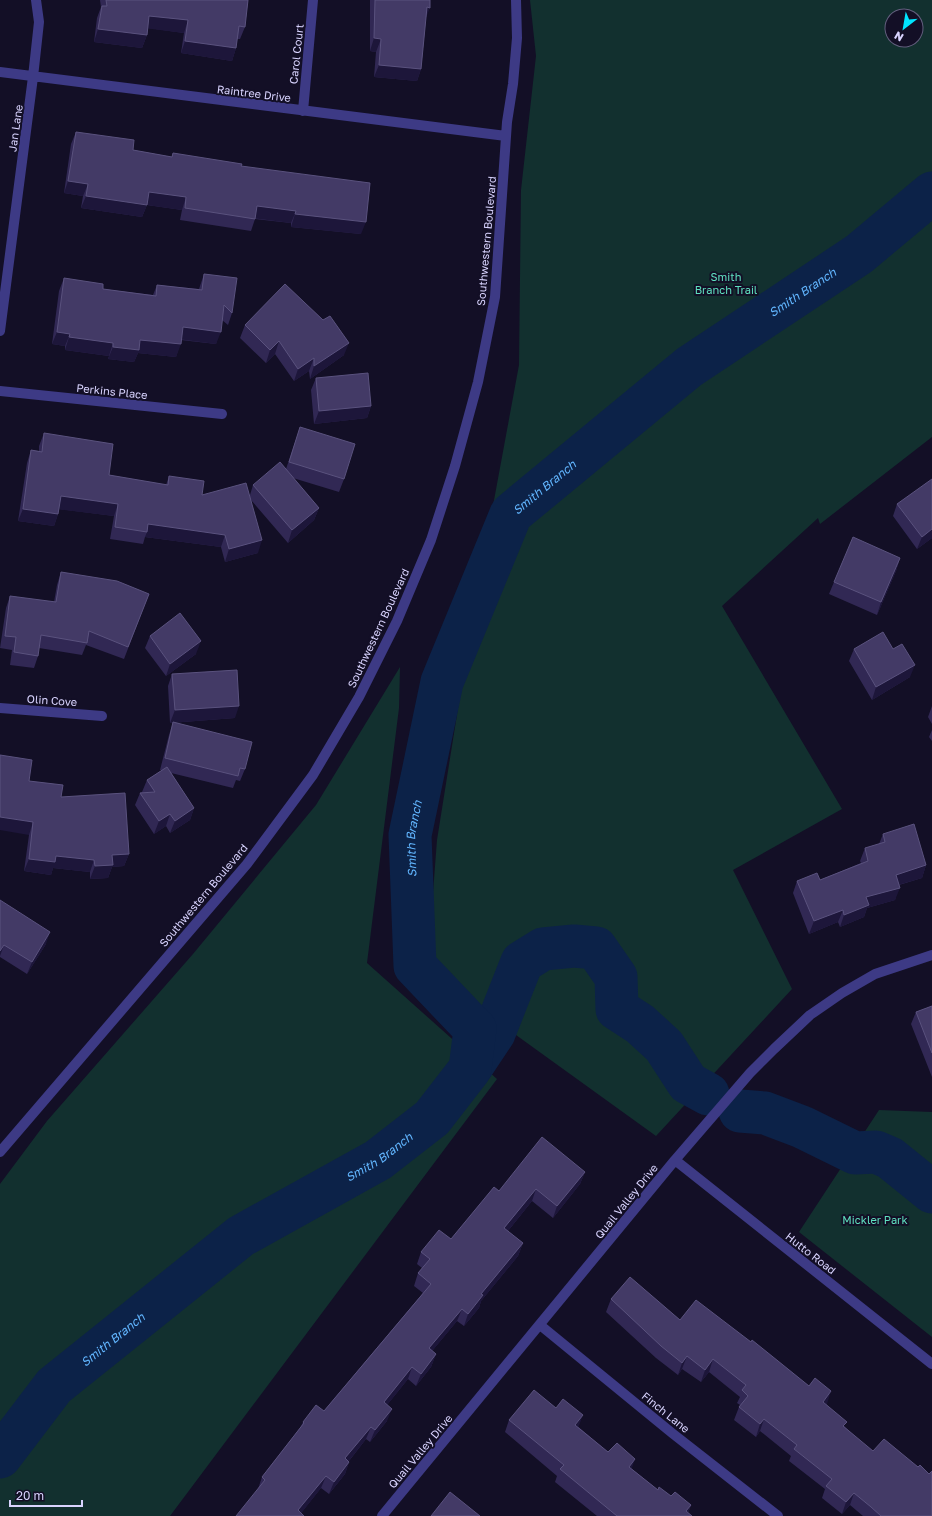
<svg xmlns="http://www.w3.org/2000/svg" width="932" height="1516" viewBox="0 0 932 1516" font-family="'Golos Text',sans-serif">
	<style>
		.green { fill: #12302f; fill-rule: evenodd }
		.lines { fill: none; stroke-linecap: round; stroke-linejoin: round }
		.river { stroke: #0c2248; stroke-width: 43 }
		.minor { stroke: #3d3a85; stroke-width: 10 }
		.wall { fill: #312854 }
		.shaded-wall { fill: #1d163a }
		.building { fill: #433a66; stroke: #5a527e }
		.labels { text-anchor: middle; dominant-baseline: central; stroke-width: 4; stroke-linejoin: round; paint-order: stroke }
		.street-label { font-size: 11px; fill: #d9d4ff; stroke: #130f26 }
		.park-label { font-size: 11px; fill: #5fe0c0; stroke: #130f26 }
		.water-label { font-size: 12px; font-style: italic; fill: #62b6ff; stroke: #130f26 }
	</style>
	<rect width="100%" height="100%" fill="#130f26"/>
	<path class="green" d="M530,0H932V437L820,524L818,518L722,606L842,809L733,870L792,989L656,1136L434,976L430,932L437,840L473,614L519,365L521,190L536,56ZM892,16H916V40H892Z
		M400,667L399,708L367,963L497,1079L170,1516H0V1184L47,1121L193,954L316,805Z
		M879,1110L932,1112V1337L799,1232Z"/>
	<g class="lines">
		<g class="river">
			<path d="M472,1066L494,1033L522,962L543,949L574,946L596,948L616,977L617,1009L640,1024L664,1046L688,1083L708,1094"/>
			<path d="M740,1111L765,1113L802,1127L855,1153L876,1152L890,1158L932,1192"/>
			<path id="s1" d="M0,1457L54,1386L241,1236L378,1160L432,1118L470,1069L475,1029L415,966L410,835L442,682L511,514L689,367L859,254L932,193"/>
		</g>
		<path class="minor" d="M0,72L506,136
			M303,111L313,0
			M0,331L33,77L39,22L36,0
			M0,391L222,414
			M0,708L102,716
			M0,1152L247,864L313,775L359,697L397,621L431,540L455,466L478,382L495,297L507,122L513,84L517,38L516,0
			M675,1160L932,1364
			M540,1325L672,1433L778,1516
			M382,1516L675,1160L750,1073L774,1049L810,1015L842,993L875,974L932,955"/>
	</g>
	<path class="wall" d="M100,0H248L245,27L240,39H237L236,48L232,61L181,53L184,33L148,28L147,35L142,48L94,42L97,18L101,7Z
		M370,0H430L426,18L421,69L417,81L374,77L376,52L370,51Z
		M76,132L133,150L172,157L173,153L241,166L361,234L291,227V223L255,219L251,231L180,220L182,210L147,205L142,217L81,208L83,196L64,193L71,144Z
		M204,274L232,313L228,325L222,320L216,344L181,340L176,357L138,353L134,362L108,359L109,356L65,350V346L52,344L59,291L64,278L103,289L153,295L157,285L199,289Z
		M245,325L344,355L310,379L309,371L294,381L275,354L266,363L240,338Z
		M316,378L371,406L367,418L314,424L311,390Z
		M300,427L344,479L339,492L293,478L319,508L314,520L288,543L251,500L258,553L225,562L221,547L145,537L143,544L110,539L114,516L59,509L58,514L54,526L18,521L27,463L31,450L39,451V446L44,433L109,475L166,485L169,476L202,495H250L253,485L286,469Z
		M897,504L932,538L917,549L893,516Z
		M900,558L896,571L877,615L829,594L834,582Z
		M61,572L149,594L124,659L86,645L82,655L39,648L38,656L34,668L10,665L12,650L0,648L6,608L10,596L54,602L57,585Z
		M150,636L196,654L166,676L145,648Z
		M854,649L910,677L872,700L849,661Z
		M172,674L235,718L170,723L168,686Z
		M932,706V724L928,717Z
		M173,722L245,769L240,781L236,780L233,788L171,773L194,808L190,820L170,833L166,826L154,834L135,805L140,793L142,792L147,780L162,770H160L169,735Z
		M932,730V741L929,737Z
		M29,781L61,797L129,854L124,866L112,867L108,878L90,879V872L53,868L51,875L24,871L29,835Z
		M883,834L926,865L922,878L899,885L895,900L867,908L864,917L840,927L838,922L809,934L793,893L797,881L820,880L861,863L860,861L865,848L879,844Z
		M0,900L46,944L27,974L0,957Z
		M932,1006V1077L911,1024L916,1012Z
		M585,1172L580,1184L553,1218L532,1201L508,1231L523,1243L518,1256L481,1301L479,1308L464,1326L457,1321L432,1351L436,1354L431,1367L416,1386L408,1379L387,1405V1421L370,1442L366,1439L349,1461V1462L345,1474L329,1494L321,1488L301,1513L258,1489L262,1477L300,1428L303,1422L324,1411L423,1293L414,1286L418,1273L422,1268L417,1264L421,1252L451,1239L499,1191Z
		M611,1299L680,1320L827,1404L826,1405L845,1427L932,1516H863L850,1505L842,1514L822,1498L825,1489L789,1461L791,1456L760,1431L756,1437L734,1420L739,1407L740,1405L737,1403L740,1397L709,1372L701,1382L682,1369L678,1375L656,1358L606,1312Z
		M556,1408L608,1452L632,1469L658,1490L691,1505L688,1513L692,1516H597L555,1482L557,1476L505,1432L509,1420Z"/>
	<path class="shaded-wall" d="M427,7L430,8L425,20Z
		M149,16L188,20L184,33L144,28Z
		M98,29L147,35L142,48L94,42Z
		M374,38L381,39L376,52L370,51Z
		M185,41L236,48L232,61L181,53Z
		M379,65L421,69L417,81L374,77Z
		M68,181L88,184L83,196L64,193Z
		M149,192L186,197L182,210L147,205L142,217L81,208L86,196Z
		M257,206L296,211L291,223L253,218Z
		M295,214L366,222L361,234L291,227Z
		M183,327L221,332L216,344L178,339Z
		M57,332L70,334L65,346L52,344Z
		M69,337L113,343L109,356L65,350Z
		M140,340L181,344L176,357L138,353L134,362L108,359L113,347Z
		M279,341L275,354L266,363L270,350Z
		M349,343L344,355L310,379L314,366Z
		M314,358L309,371L294,381L298,369Z
		M371,406L367,418L314,424L319,411Z
		M61,496L118,504L114,516L56,509Z
		M319,508L314,520L288,543L292,530Z
		M23,509L58,514L54,526L18,521Z
		M148,524L225,535L221,547L145,537L147,532Z
		M932,529V538L917,549L922,537Z
		M262,540L258,553L225,562L229,549Z
		M900,558L896,571L877,615L881,602Z
		M201,641L196,654L166,676L170,664Z
		M915,665L910,677L872,700L876,687Z
		M239,706L235,718L170,723L175,710Z
		M194,808L190,820L170,833L175,821Z
		M170,814L166,826L154,834L159,821Z
		M0,817L33,822L29,835L0,830Z
		M129,854L124,866L112,867L108,878L90,879L95,866L112,855Z
		M56,856L94,860L90,872L53,868L51,875L24,871L29,859Z
		M926,865L922,878L891,887L896,875Z
		M900,888L895,900L867,908L864,917L840,927L844,915L866,897Z
		M843,910L838,922L809,934L814,921Z
		M50,932L46,944L27,974L32,962Z
		M4,945L0,956V951Z
		M585,1172L580,1184L553,1218L557,1206Z
		M536,1189L532,1201L500,1241L504,1228Z
		M523,1243L518,1256L481,1301L479,1308L464,1326L468,1314L481,1294Z
		M462,1309L457,1321L424,1361L429,1348Z
		M436,1354L431,1367L416,1386L421,1374Z
		M687,1356L682,1369L678,1375L682,1363Z
		M713,1359L709,1372L701,1382L705,1370Z
		M412,1367L408,1379L379,1415L384,1402Z
		M831,1391L827,1404L818,1415L823,1402Z
		M392,1409L387,1421L370,1442L375,1430Z
		M583,1415L578,1428L575,1425Z
		M764,1419L760,1431L756,1437L760,1424Z
		M371,1427L366,1439L341,1471L345,1458Z
		M635,1459L631,1471L629,1467Z
		M349,1462L345,1474L329,1494L334,1482Z
		M326,1476L321,1488L299,1516L298,1510Z
		M854,1493L850,1505L842,1514L846,1502Z
		M691,1505L687,1516L686,1511Z"/>
	<path class="building" d="M106,0H248L245,27L239,26L236,48L185,41L188,20L149,16L147,35L98,29L102,6H107Z
		M375,0H430V8L427,7L421,69L379,65L381,39L374,38Z
		M76,132L134,140L133,150L172,157L173,153L242,164L241,166L370,183L366,222L295,214L296,211L257,206L255,219L185,208L186,197L149,192L147,205L86,196L88,184L68,181Z
		M204,274L237,278L232,313L224,305L221,332L183,327L181,344L140,340L139,350L113,347V343L69,337L70,334L57,332L64,278L103,284V289L156,296L157,285L202,290Z
		M285,284L323,320L330,316L349,343L314,366V358L298,369L279,341L270,350L245,325Z
		M368,373L371,406L319,411L316,378Z
		M300,427L355,444L344,479L289,462Z
		M44,433L113,444L109,475L168,485L169,476L204,481L202,495L246,483L262,540L229,549L225,535L148,524L147,532L115,527L118,504L61,496L58,514L23,509L31,450L42,452Z
		M280,462L319,508L292,530L253,485Z
		M932,479V529L922,537L897,504Z
		M853,537L900,558L881,602L834,582Z
		M61,572L117,581L149,594L128,647L89,631L87,643L41,635L38,656L14,652L16,637L5,636L10,596L56,602Z
		M180,613L201,641L170,664L150,636Z
		M883,632L893,649L902,644L915,665L876,687L854,649Z
		M237,670L239,706L175,710L172,674Z
		M173,722L252,742L245,769L240,768L238,776L165,758Z
		M0,755L32,760L29,781L63,785L61,797L125,793L129,854L112,855L113,865L95,866L94,860L56,856L55,862L29,859L33,822L0,817Z
		M167,767L194,808L175,821L170,814L159,821L140,793L155,792L147,780Z
		M914,824L926,865L896,875L900,888L866,897L869,905L844,915L843,910L814,921L797,881L817,873L820,880L868,861L865,848L885,842L883,834Z
		M0,900L50,932L32,962L4,945L0,951Z
		M932,1006V1053L916,1012Z
		M542,1137L585,1172L557,1206L536,1189L504,1228L523,1243L481,1294L483,1295L468,1314L462,1309L429,1348L436,1354L421,1374L412,1367L384,1402L392,1409L375,1430L371,1427L345,1458L349,1462L334,1482L326,1476L298,1510L304,1516H236L265,1480L262,1477L304,1423L303,1422L316,1405L324,1411L431,1284L418,1273L430,1259L421,1252L439,1230L451,1239L494,1187L499,1191Z
		M630,1277L680,1320L696,1300L751,1342L752,1340L809,1386L815,1378L831,1391L823,1402L847,1422L843,1426L873,1451L884,1439L918,1467L920,1465L929,1474L932,1471V1516H881L871,1507L854,1493L846,1502L826,1486L832,1479L794,1449L797,1445L764,1419L760,1424L739,1407L748,1396L742,1390L746,1385L713,1359L705,1370L687,1356L682,1363L661,1346L611,1299Z
		M534,1390L556,1408L563,1399L583,1415L575,1425L608,1452L617,1443L635,1459L629,1467L658,1490L659,1487L671,1496L675,1492L691,1505L686,1511L692,1516H617L560,1469L564,1465L509,1420Z
		M450,1492L480,1516H431Z"/>
	<g class="labels">
		<g class="street-label">
			<text transform="translate(296 54) rotate(-84)">Carol Court</text>
			<text transform="translate(254 93) rotate(7)">Raintree Drive</text>
			<text transform="translate(15 128) rotate(-82)">Jan Lane</text>
			<text transform="translate(486 241) rotate(-85)">Southwestern Boulevard</text>
			<text transform="translate(112 391) rotate(6)">Perkins Place</text>
			<text transform="translate(378 628) rotate(-65)">Southwestern Boulevard</text>
			<text transform="translate(52 700) rotate(4)">Olin Cove</text>
			<text transform="translate(203 895) rotate(-50)">Southwestern Boulevard</text>
			<text transform="translate(626 1201) rotate(-51)">Quail Valley Drive</text>
			<text transform="translate(811 1253) rotate(38)">Hutto Road</text>
			<text transform="translate(666 1412) rotate(39)">Finch Lane</text>
			<text transform="translate(420 1451) rotate(-50)">Quail Valley Drive</text>
		</g>
		<g class="park-label">
			<text x="726" y="276">Smith<tspan x="726" dy="13">Branch Trail</tspan></text>
			<text x="875" y="1219">Mickler Park</text>
		</g>
		<g class="water-label">
			<text stroke="none"><textPath href="#s1" startOffset="1579">Smith Branch</textPath></text>
			<text stroke="none"><textPath href="#s1" startOffset="1255">Smith Branch</textPath></text>
			<text stroke="none"><textPath href="#s1" startOffset="871">Smith Branch</textPath></text>
			<text stroke="none"><textPath href="#s1" startOffset="488">Smith Branch</textPath></text>
			<text stroke="none"><textPath href="#s1" startOffset="164">Smith Branch</textPath></text>
		</g>
	</g>
	<g transform="translate(904 28) rotate(211)"><circle r="19" fill="#130f26" stroke="#625e7d"/>
	<path d="M0-3L7 15L0 10L-7 15Z" fill="#00e5ff"/>
	<text y="-6" font-size="11" font-weight="bold" text-anchor="middle" fill="#d9d4ff">N</text>
	</g>
	<path d="M10 1500v6h72v-6" fill="none" stroke="#d9d4ff" stroke-width="2"/>
	<text x="16" y="1500" font-size="12" fill="#d9d4ff" stroke="#130f26" stroke-width="3" paint-order="stroke">20 m</text>
</svg>
